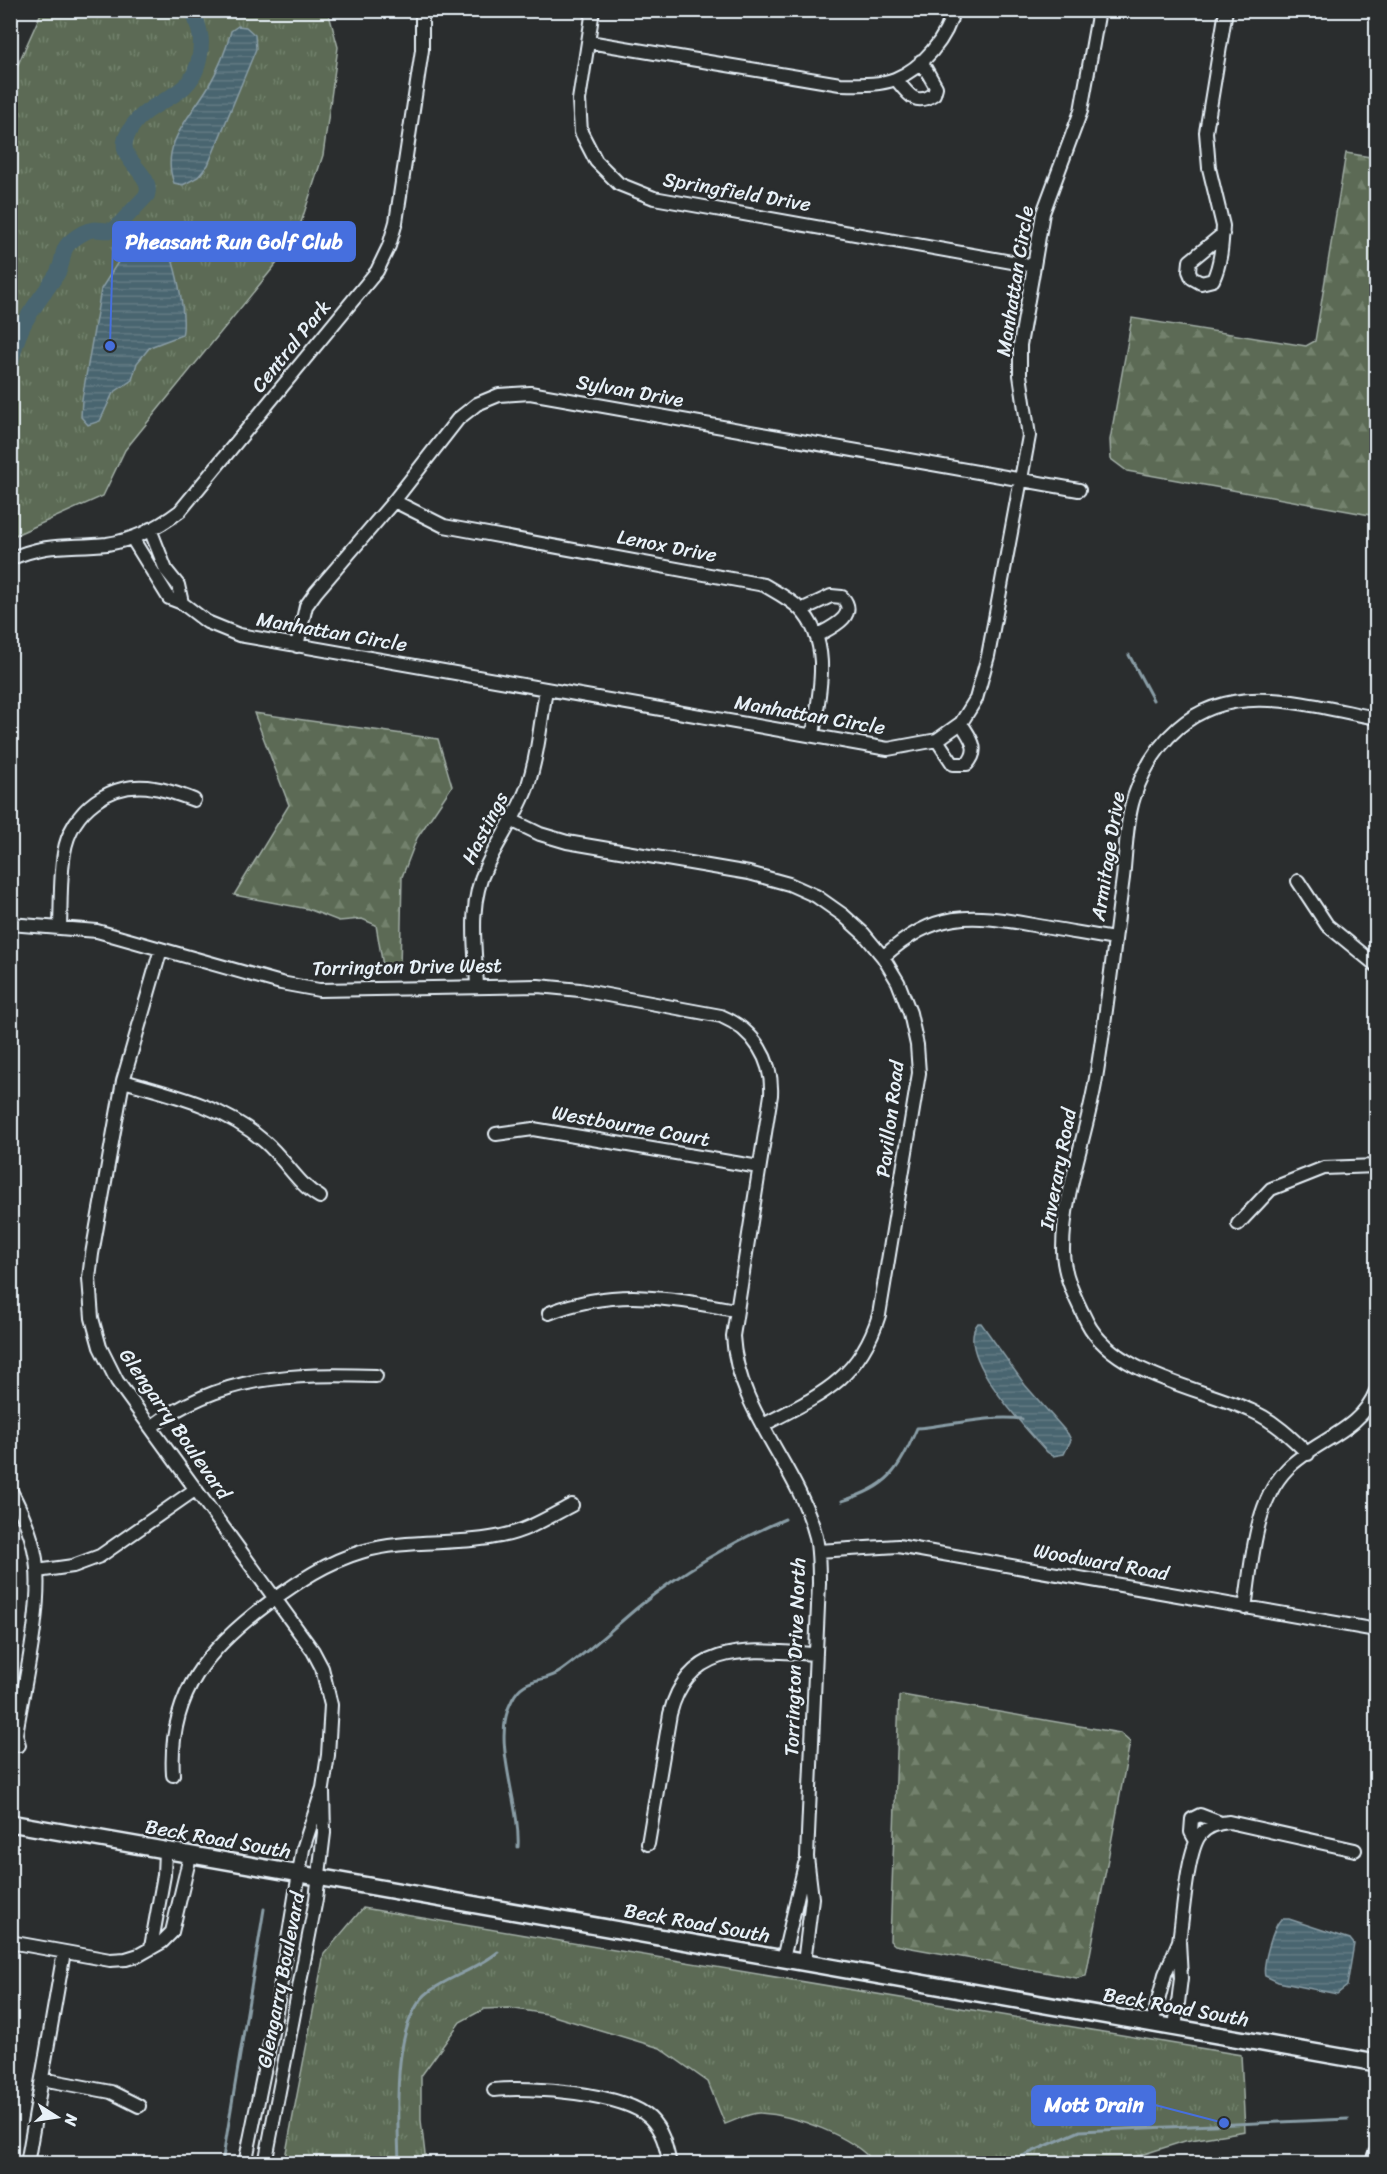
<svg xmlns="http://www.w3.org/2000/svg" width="1387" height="2174" viewBox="0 0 1387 2174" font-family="Sriracha,sans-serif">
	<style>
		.grass { fill: url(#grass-tufts); stroke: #a2aea6; stroke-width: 1.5 }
		.forest { fill: url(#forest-firs); stroke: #a2aea6; stroke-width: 1.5 }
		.water { fill: url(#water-rules); stroke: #899da6; stroke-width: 1.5 }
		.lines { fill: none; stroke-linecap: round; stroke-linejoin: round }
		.stream { stroke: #899da6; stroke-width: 3 }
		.river { stroke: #4a656f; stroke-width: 16 }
		.minor-casing { stroke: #e8f1f8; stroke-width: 16 }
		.major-casing { stroke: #e8f1f8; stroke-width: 20 }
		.minor { stroke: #2a2d2e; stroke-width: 12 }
		.major { stroke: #2a2d2e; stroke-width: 15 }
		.labels { text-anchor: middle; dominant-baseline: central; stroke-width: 5; stroke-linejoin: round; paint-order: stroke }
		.street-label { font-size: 20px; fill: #e8f1f8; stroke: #2a2d2e }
		.leader { fill: none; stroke: #466fde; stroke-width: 2 }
		.callout-dot { fill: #466fde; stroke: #2a2d2e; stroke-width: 2 }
		.callout { fill: #466fde; stroke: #466fde; stroke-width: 2 }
		.callout-label { font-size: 21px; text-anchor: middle; font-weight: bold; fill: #fff }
	</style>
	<defs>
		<pattern id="grass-tufts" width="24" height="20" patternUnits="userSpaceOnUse" patternTransform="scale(1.5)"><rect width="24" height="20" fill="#5b6b54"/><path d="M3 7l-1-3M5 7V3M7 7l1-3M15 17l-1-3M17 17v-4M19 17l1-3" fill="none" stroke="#73816d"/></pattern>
		<pattern id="forest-firs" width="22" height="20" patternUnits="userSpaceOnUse" patternTransform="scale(1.5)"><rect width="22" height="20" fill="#5b6b54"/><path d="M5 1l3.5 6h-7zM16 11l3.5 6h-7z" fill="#73816d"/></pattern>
		<pattern id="water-rules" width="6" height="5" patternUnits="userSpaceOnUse" patternTransform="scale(1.5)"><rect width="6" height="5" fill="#4a656f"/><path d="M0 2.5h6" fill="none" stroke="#647c84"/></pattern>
	</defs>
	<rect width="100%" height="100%" fill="#2a2d2e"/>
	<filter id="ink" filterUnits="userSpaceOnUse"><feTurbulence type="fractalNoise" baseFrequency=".0167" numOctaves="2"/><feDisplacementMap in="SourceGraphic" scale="12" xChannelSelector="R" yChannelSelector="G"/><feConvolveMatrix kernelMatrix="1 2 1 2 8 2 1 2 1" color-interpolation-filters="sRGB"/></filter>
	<g filter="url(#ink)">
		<path class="grass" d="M42,11H328L338,47L323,155L295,241L125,450L103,496L11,537V80Z
			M363,1908L1241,2055L1245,2131L1185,2141L1116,2163H874C853,2136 795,2115 760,2113C750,2112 735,2121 725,2124L708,2082L660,2048L547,2014L509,2008L484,2009L460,2022L421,2076V2120L426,2163H284L324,1954Z"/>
		<path class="forest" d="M1346,153L1376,158V516L1127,471L1111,459L1110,440L1132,318L1306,346L1315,341Z
			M254,713L438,739L452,786L417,838L402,877L400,969L384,972L376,925L362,919L339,921L308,909L234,895L289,805Z
			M902,1695L1120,1733L1130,1742L1086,1976L1077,1978L895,1945L890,1941L899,1697Z"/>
		<path class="water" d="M238,26L246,27L255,35L256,49L208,165L198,177L183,185L174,183C159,145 191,116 208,87C219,68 226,51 231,31Z
			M156,228C172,239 188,316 182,335L150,347L137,363L132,380L113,393L100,421L88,425L81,417L82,399L101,289L118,262Z
			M978,1323H981L1025,1385L1068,1434L1071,1440L1064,1454L1053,1456L1047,1452C1027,1430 953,1353 978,1323Z
			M1281,1919H1289L1350,1939L1354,1944L1347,1986L1337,1994L1278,1982L1265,1976C1262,1965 1273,1927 1281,1919Z"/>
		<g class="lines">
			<path class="stream" d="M1129,655L1153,700
				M842,1501C889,1487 898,1471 917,1428C952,1425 987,1415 1022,1419
				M518,1847C521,1804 490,1740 512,1700C524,1675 543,1684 561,1671C588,1652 612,1629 637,1608C679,1573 735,1540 785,1519
				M222,2164L264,1909
				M399,2164C398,2118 390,2020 430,1991C451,1976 477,1969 498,1952
				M1004,2164L1080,2131L1348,2119"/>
			<path class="river" d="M10,368C18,321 33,311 57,274C68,255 55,249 83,233C95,226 102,232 114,230L147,195C154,173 117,161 126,138C145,91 200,108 201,42C201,31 196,21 193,10"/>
			<defs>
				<path id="minor" d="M593,10L579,100L581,132L596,161L619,184L654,198L1034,266
					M589,42L840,84C858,84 877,86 895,79C921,69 948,38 953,10
					M896,79C908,94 915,107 934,94L936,87L921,61
					M1223,234L1190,261L1189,271L1192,278L1201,283L1213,280C1221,263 1222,244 1223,226L1209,168L1206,132L1226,10
					M394,501L444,526L764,585C776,592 790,599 800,609C833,643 819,694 813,735
					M150,529L166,570L178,585L182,603
					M132,538L169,598L182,603L207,622L239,635L888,749L937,740L961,723L976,699L988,656L1029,436L1020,375V345L1034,266L1043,213L1081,111L1099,10
					M10,559C49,542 69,548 107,544C134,540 159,527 180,511L377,271L389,246L396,222L422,50V10
					M801,610L831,596L842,597C860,616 830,628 816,636
					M297,646L306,606L316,592L394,501L458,419L477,404L499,395L530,393L1079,490
					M937,740L953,764H967C981,749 970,738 961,723
					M511,820L540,834L567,842L749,873L789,884L816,896L843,915L864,934L883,957L898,982L910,1013L917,1045L919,1073L879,1315C859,1380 819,1396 763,1425
					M1298,881L1327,925L1376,965
					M10,924L97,931L281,983L319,990L538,986L580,990L721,1016C754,1030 773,1060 771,1095L733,1336C737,1411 798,1466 816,1537C819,1552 819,1568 819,1583L807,1857L812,1898L804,1963
					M60,926C61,902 60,877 64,853C71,810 111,780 154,788C168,790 181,795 194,800
					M161,949L123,1081L92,1254L89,1278L92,1318L100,1347L117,1381L313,1651L322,1668L331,1705L328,1755L323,1788L303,1849L275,2018L245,2164
					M883,957C935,911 968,913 1033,925C1060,930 1087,934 1115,939
					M477,985C475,946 468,904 486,867C499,839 518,814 528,785C538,754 541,721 546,689
					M123,1081C174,1095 225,1107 265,1142C285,1159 297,1184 320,1197
					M496,1134L533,1129L759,1167
					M1238,1224L1271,1189L1324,1168L1376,1166
					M549,1313C616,1287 668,1298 735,1310
					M151,1427C220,1375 293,1373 376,1376
					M1308,1454C1291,1437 1274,1421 1252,1411C1202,1388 1114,1375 1087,1322C1076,1300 1063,1275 1063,1250C1063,1192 1087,1135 1096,1078C1107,1012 1114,944 1123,878C1126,852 1126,821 1134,797C1143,770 1156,747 1178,728C1233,679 1312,706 1376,718
					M10,1489C22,1511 32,1534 36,1559C43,1607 24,1684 16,1734L19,1745
					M818,1551L898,1546L1376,1630
					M37,1571L73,1566L100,1556L196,1489
					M1245,1608C1252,1563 1254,1503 1287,1469C1315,1440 1360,1432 1376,1391
					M173,1775C168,1693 209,1647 270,1602C299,1581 327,1562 361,1552C407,1538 455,1546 501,1536C527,1531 549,1517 572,1505
					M1196,1841L1191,1832L1192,1819L1200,1815L1221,1823
					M648,1844L670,1714C689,1638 755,1651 816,1654
					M1179,1941C1183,1917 1187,1851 1200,1835C1207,1826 1218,1823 1229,1822L1355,1850
					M10,1942L110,1960L126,1959L139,1955L162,1942L172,1932L190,1856
					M151,1947L164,1875L165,1851
					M783,1959L805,1864
					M1152,2024L1165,1974L1179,1941L1181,1978L1175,2028
					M42,2079L111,2092L139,2106
					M494,2090C529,2086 625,2093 650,2118C663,2131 666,2147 670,2164
					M27,2164L64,1952
					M265,2164L316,1899L324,1833L323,1792"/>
				<path id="major" d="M10,1823L1376,2063
					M1375,2164L1376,2155"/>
			</defs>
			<use href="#minor" class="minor-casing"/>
			<use href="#major" class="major-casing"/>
			<use href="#minor" class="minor"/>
			<use href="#major" class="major"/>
		</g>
	</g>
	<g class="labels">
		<g class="street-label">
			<text transform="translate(737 192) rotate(10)">Springfield Drive</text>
			<text transform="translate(1015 281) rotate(-81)">Manhattan Circle</text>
			<text transform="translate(291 346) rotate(-51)">Central Park</text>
			<text transform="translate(630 391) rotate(10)">Sylvan Drive</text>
			<text transform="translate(667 546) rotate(11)">Lenox Drive</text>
			<text transform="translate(332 632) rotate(10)">Manhattan Circle</text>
			<text transform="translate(810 715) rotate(10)">Manhattan Circle</text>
			<text transform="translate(485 828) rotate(-63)">Hastings</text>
			<text transform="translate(1108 856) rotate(-81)">Armitage Drive</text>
			<text transform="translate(407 967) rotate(-1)">Torrington Drive West</text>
			<text transform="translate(890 1119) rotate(-83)">Pavillon Road</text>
			<text transform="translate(631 1126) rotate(10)">Westbourne Court</text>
			<text transform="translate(1058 1169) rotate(-79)">Inverary Road</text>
			<text transform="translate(175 1424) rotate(55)">Glengarry Boulevard</text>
			<text transform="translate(1101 1562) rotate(10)">Woodward Road</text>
			<text transform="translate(795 1657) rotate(-88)">Torrington Drive North</text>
			<text transform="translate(218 1839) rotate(10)">Beck Road South</text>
			<text transform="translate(697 1923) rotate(10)">Beck Road South</text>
			<text transform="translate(281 1980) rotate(-79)">Glengarry Boulevard</text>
			<text transform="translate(1176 2007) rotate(10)">Beck Road South</text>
		</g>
	</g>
	<path class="leader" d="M110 346L113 241M1224 2123L1155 2105"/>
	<g class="callout-dot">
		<circle cx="110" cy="346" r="6"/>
		<circle cx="1224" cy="2123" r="6"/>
	</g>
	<g class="callout">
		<rect x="113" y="222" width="242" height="39" rx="6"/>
		<rect x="1032" y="2086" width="123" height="39" rx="6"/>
	</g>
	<g class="callout-label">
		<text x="234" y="249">Pheasant Run Golf Club</text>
		<text x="1094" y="2112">Mott Drain</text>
	</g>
	<rect width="1387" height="2174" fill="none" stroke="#2a2d2e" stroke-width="36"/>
	<rect x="18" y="18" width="1351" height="2138" fill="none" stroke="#e8f1f8" stroke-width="2" filter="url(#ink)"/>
	<g transform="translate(57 2117) rotate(102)" stroke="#2a2d2e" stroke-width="4.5" paint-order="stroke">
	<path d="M0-4.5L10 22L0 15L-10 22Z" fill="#e8f1f8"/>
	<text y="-9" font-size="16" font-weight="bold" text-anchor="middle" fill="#e8f1f8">N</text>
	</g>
</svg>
